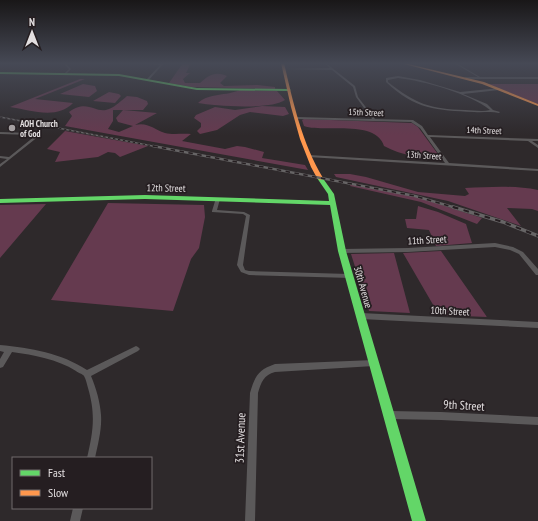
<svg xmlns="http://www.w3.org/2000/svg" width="538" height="521" viewBox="0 0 538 521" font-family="'PT Sans Narrow',sans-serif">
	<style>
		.green { fill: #653a4f; fill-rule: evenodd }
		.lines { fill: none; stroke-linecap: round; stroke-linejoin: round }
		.street { fill: #5b595a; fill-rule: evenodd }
		.fast { fill: #63d668; fill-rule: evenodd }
		.slow { fill: #ff974d; fill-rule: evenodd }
		.rail-far2-casing { stroke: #666465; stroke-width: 1.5 }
		.rail-far1-casing { stroke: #666465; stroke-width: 2.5 }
		.rail-casing { stroke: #666465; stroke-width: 3.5 }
		.rail-far2 { stroke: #251e21; stroke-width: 1; stroke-dasharray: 2.5; stroke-linecap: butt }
		.rail-far1 { stroke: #251e21; stroke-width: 1.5; stroke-dasharray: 4.5; stroke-linecap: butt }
		.rail { stroke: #251e21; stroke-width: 2; stroke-dasharray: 5.5; stroke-linecap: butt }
		.poi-dot { fill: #a49fa1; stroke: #251e21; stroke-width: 1.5 }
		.labels { text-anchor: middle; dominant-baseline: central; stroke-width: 3.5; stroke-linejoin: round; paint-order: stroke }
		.far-street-label { font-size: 9px; fill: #e3dfe0; stroke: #251e21 }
		.far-poi-label { font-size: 9px; font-weight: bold; fill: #e3dfe0; stroke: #251e21; text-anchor: start }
		.street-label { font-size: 10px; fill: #e3dfe0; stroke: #251e21 }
		.near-street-label { font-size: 12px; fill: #e3dfe0; stroke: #251e21 }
	</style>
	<rect width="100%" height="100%" fill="#2e292b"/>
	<path class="green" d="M183,63H191L186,73H190L183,79L185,83H200C209,75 215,71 227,76L220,83L224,86L258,85L275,87V89L192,87L169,83Z
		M80,79H85L35,99L73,103C57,120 30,110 10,107Z
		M83,84L95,86L97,91L89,97L60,94Z
		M488,84H538V104Z
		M240,90L277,91L285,100C271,110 215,106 198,103C209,93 226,96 240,90Z
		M109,92L119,94L121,96L115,103L93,101Z
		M127,96L137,97L147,101L148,104L143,110H123L157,113L135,125C148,122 153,129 165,133C173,135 183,133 191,134L182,141L225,149L237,146L245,147L264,152L262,158L305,165L308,170L65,126L72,116L69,112C88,98 96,115 109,109C115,107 122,100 127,96ZM113,110H123L116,118L118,122L133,126L119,132L108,129L113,121Z
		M262,106L285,107L289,114L283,116L250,112L240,115L217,130L200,134L197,131L201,127V123L194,118L196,115L215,107L235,110Z
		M304,119L412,123L418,127L440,157C420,157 402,156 384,146C376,119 323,133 304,126L302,120Z
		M65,131L148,146L120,157L115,153L108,152L98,157L55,162L60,152L47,149Z
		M334,174H350L366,177L418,192L465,196L469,194L465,188C490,187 513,185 538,190V211L532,209L507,208L521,226L448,201L336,177Z
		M351,184L417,197L482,218L477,224L421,202L350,186Z
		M108,203L204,205L205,217L199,248L191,259L173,311L51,300Z
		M46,204L0,258V205Z
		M418,206L438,212L466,224L472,243L436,246L429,230L407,228L405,219H416Z
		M441,251L487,317L439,315L403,253Z
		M394,253L410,313L369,311L351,254Z"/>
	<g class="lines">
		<path class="street" d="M63,63H65L71,69L65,75L64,74L69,69Z
			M132,63H164L148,81L147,79L160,65Z
			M324,63H326L355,86L358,97L375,119L413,120L422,126L428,135L538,139V141H532L538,145V148L528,141L430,137L449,163L538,169V171L308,157L307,156L309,155L445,163L420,128L411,122L296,119L295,118L297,117L372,119L356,97L353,87L332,70L284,69L330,68Z
			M454,63H456L480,77H538V79H466L465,77H478Z
			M398,76L420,80L460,92L500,88L499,90L463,94L487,104L493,110L500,112L499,113C491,111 483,113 474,112C436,110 416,110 386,82V78ZM398,78C424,81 469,93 490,110C482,112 473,110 465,110C430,109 416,104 388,82V80Z
			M0,132L31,133L39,136L0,167V164L7,159L0,158V156L9,157L35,136L31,135L0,134Z
			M216,198H220V199L217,210L244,212L250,215L243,265L245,270L249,271L349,274H351L352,276L351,278L249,275L241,272L237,265L246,216L243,214L212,212V211Z
			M495,243L513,247L523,252L538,269V275H536L519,254L510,250L495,247L408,252L342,253L339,251L342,249L408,248Z
			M361,313L538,322V328L361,319L359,318L358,316L359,314Z
			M0,345C31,348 61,353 87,370L134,347L136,346L138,347L140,349L138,351L91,376C96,388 100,401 101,415C102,429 98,444 95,458H87C93,432 96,415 88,388C87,385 86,379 84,376C83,374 78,373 76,371C57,359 34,355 12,352L3,367L0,368V359L4,352L0,351Z
			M374,360L377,361L378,363L377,365L374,366L275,372C264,375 261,382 258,393L255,521H245L250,393C255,376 258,370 275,364Z
			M390,411L441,412L538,417V425L441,420L390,419L387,418L386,415L387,412Z
			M73,508H83L80,521H70Z"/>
		<path class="fast" d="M0,72L119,74L197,88L289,89L291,90L289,91L197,90L119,76L0,74Z
			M320,176L322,177L334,194L346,251L426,521H412L338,251L330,205L145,199L0,203V199L145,195L329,201L328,194L317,178Z"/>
		<path class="slow" d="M281,63H284C293,102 302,143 323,178L322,179L320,180L317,178L311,167L300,139L291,107Z
			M404,63L484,82L538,104V106L482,84L404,64Z"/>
		<defs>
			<path id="rail-far2" d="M0,117L158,147"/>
			<path id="rail-far1" d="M153,146L415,196L456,208"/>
			<path id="rail" d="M453,207L503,222L538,236"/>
		</defs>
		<use href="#rail-far2" class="rail-far2-casing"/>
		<use href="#rail-far1" class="rail-far1-casing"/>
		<use href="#rail" class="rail-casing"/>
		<use href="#rail-far2" class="rail-far2"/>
		<use href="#rail-far1" class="rail-far1"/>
		<use href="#rail" class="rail"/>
	</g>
	<linearGradient id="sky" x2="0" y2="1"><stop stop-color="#191718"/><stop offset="0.47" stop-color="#464955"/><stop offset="1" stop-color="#464955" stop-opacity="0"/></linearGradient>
	<rect width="538" height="135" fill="url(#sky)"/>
	<circle class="poi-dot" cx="12" cy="128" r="4"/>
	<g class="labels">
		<g class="far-street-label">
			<text transform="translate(366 112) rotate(2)">15th Street</text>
			<text transform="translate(484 130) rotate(2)">14th Street</text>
			<text transform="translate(424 155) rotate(4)">13th Street</text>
		</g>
		<g class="far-poi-label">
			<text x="20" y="123">AOH Church<tspan x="20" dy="10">of God</tspan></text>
		</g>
		<g class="street-label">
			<text transform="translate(166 188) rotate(1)">12th Street</text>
			<text transform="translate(427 240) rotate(-3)">11th Street</text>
			<text transform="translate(363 287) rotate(74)">30th Avenue</text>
			<text transform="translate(450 311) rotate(3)">10th Street</text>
		</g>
		<g class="near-street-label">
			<text transform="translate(464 405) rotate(3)">9th Street</text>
			<text transform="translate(240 438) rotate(-88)">31st Avenue</text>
		</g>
	</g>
	<rect x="12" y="457" width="140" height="52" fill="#251e21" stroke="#716b6d"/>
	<rect x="20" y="470" width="20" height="6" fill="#63d668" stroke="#716b6d"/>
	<text x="48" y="477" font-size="12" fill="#e3dfe0">Fast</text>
	<rect x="20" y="490" width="20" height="6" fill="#ff974d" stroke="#716b6d"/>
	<text x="48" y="497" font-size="12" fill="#e3dfe0">Slow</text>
	<g transform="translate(32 32)" stroke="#251e21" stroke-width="3" paint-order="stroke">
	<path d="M0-3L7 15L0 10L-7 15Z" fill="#e3dfe0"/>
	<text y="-6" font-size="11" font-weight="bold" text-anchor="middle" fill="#e3dfe0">N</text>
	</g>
</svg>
